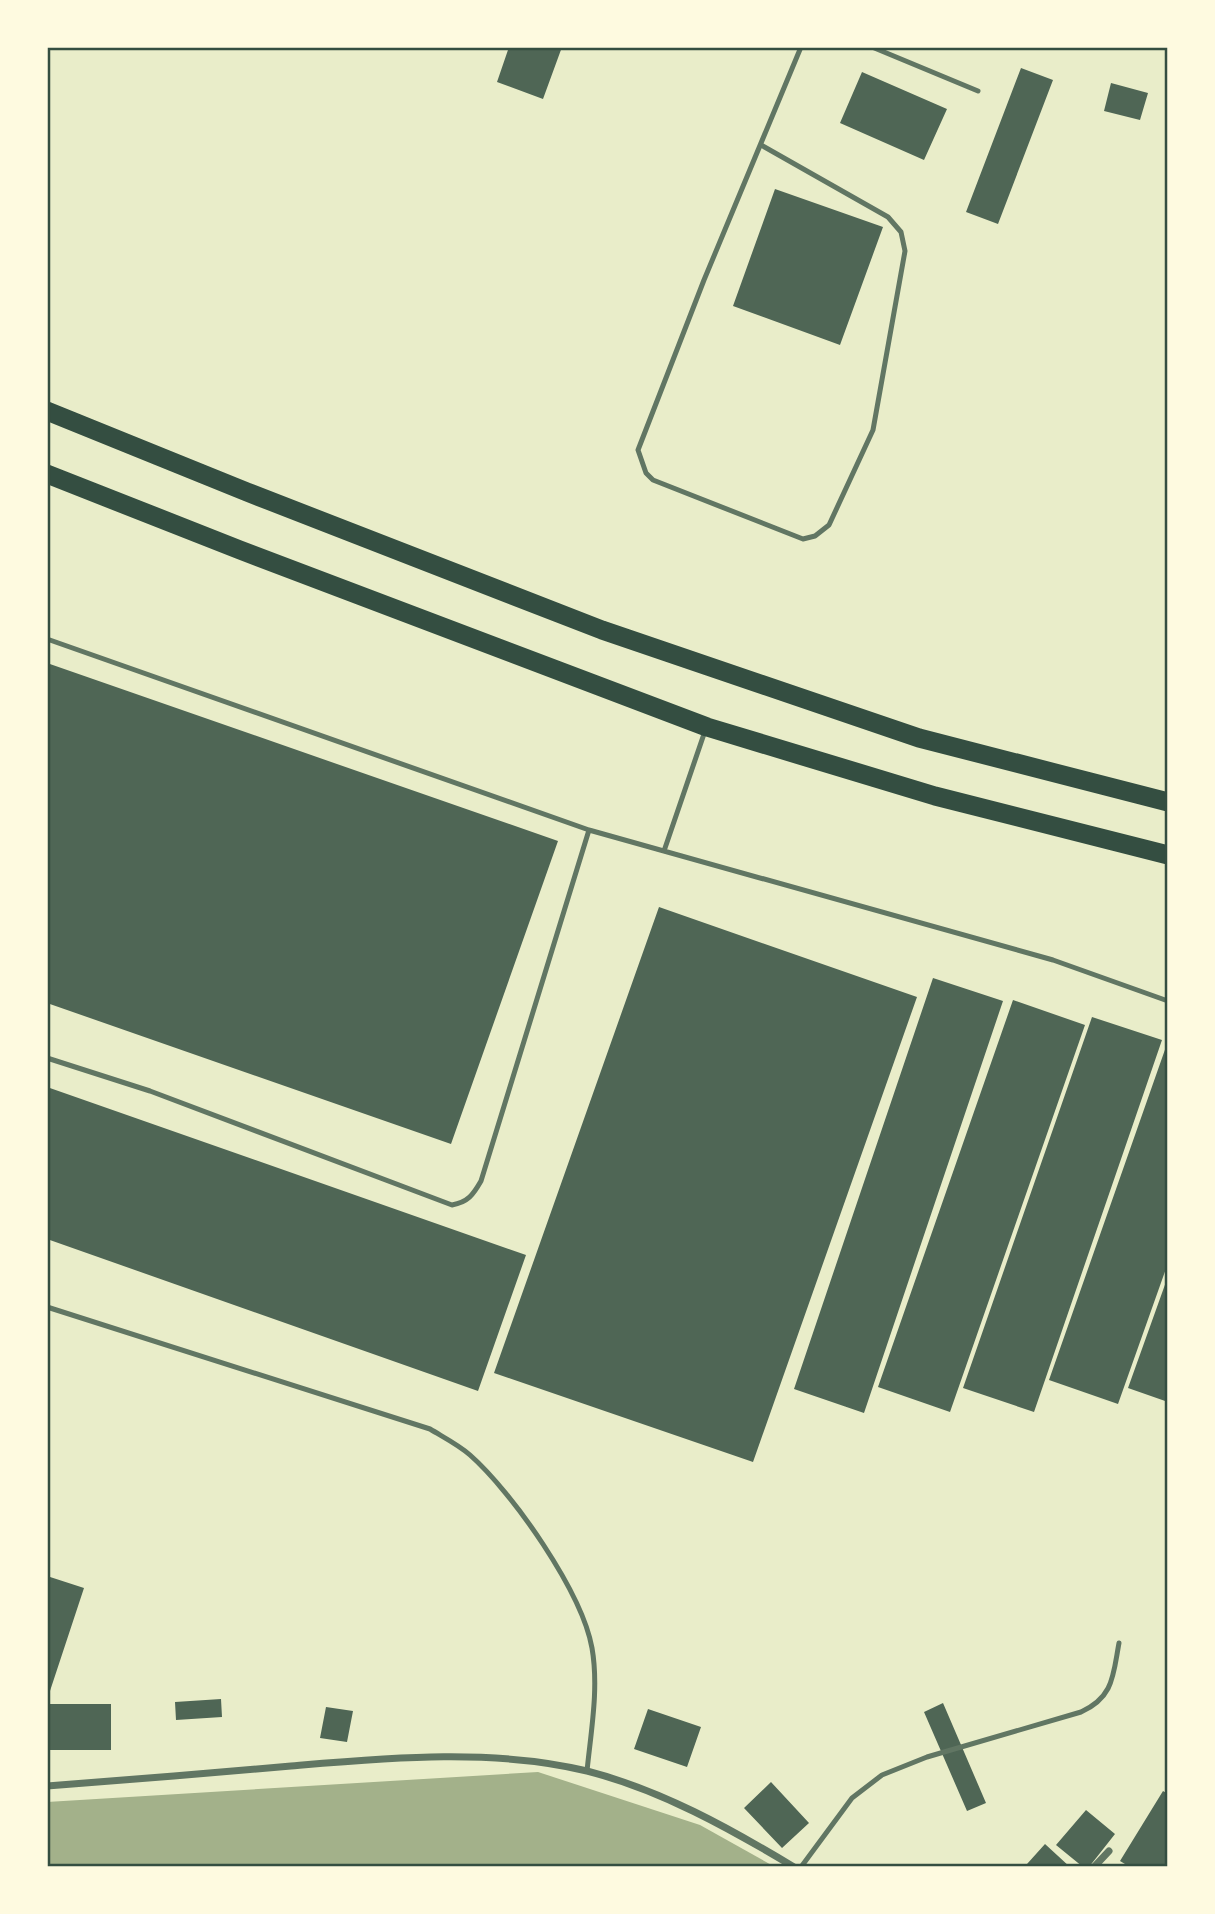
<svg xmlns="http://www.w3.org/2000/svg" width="1215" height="1914" viewBox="0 0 1215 1914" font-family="Barlow,sans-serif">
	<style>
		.water { fill: #a3b18a }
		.building { fill: #4f6655 }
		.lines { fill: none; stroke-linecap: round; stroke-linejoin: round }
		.service { stroke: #617663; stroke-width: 5 }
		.minor { stroke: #617663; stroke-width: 7 }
		.trunk { stroke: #344e41; stroke-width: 19 }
		.neatline { fill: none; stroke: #344e41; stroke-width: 2.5 }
	</style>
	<rect width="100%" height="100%" fill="#e9edc9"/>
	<path class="water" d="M538,1772L700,1825L775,1867H47V1802Z"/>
	<path class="building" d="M509,47H562L543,99L497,82Z
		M1021,68L1053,80L998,224L966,212Z
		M862,72L947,109L924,160L840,123Z
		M1111,83L1148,93L1140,120L1104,111Z
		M775,189L883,227L840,345L733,306Z
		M47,663L558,841L451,1144L47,1003Z
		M659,907L917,997L753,1462L494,1373Z
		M933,978L1003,1001L864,1413L794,1389Z
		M1013,1000L1085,1025L950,1412L878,1387Z
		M1092,1017L1162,1040L1034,1412L963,1388Z
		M1168,1041V1263L1118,1404L1049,1380Z
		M47,1087L526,1255L478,1391L47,1239Z
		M1167,1279H1168V1402L1128,1388Z
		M47,1576L84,1588L48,1697H47Z
		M221,1699L222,1717L176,1720L175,1702Z
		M943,1703L986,1803L967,1811L924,1712Z
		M47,1704H111V1750H47Z
		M326,1707L353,1711L347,1742L320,1738Z
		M648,1709L701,1727L687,1767L634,1749Z
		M771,1782L809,1823L782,1848L744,1808Z
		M1163,1791L1168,1794V1861L1164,1867H1130L1120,1861Z
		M1086,1810L1115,1834L1089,1867H1083L1056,1845Z
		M1045,1844L1070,1867H1029L1027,1864Z"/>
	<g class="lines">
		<path class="service" d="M872,47L978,91
			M761,145L888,217L901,232L905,251L873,430L829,525L815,536L803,539L653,480L646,473L638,450L704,280L801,47
			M47,639L589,830L1053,960L1168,1001
			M664,851L705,731
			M47,1058L150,1091L452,1205C468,1202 473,1195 481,1181L589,830
			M47,1307L430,1429C443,1437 459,1445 470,1455C513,1493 582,1592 592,1648C599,1688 591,1731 587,1771
			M801,1867L852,1798L882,1775L927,1757L1081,1712C1114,1697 1113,1675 1119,1643"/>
		<path class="minor" d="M47,1786C128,1780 210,1773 291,1766C386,1758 493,1748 587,1771C661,1790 729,1828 794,1867
			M1094,1867L1109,1851"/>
		<path class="trunk" d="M47,411L247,492L602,630L919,738L1168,802
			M47,474L240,550L707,727L935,796L1168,855"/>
	</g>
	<rect width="1215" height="1914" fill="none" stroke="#fefae0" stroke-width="98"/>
	<rect x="49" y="49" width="1117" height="1816" class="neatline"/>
</svg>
